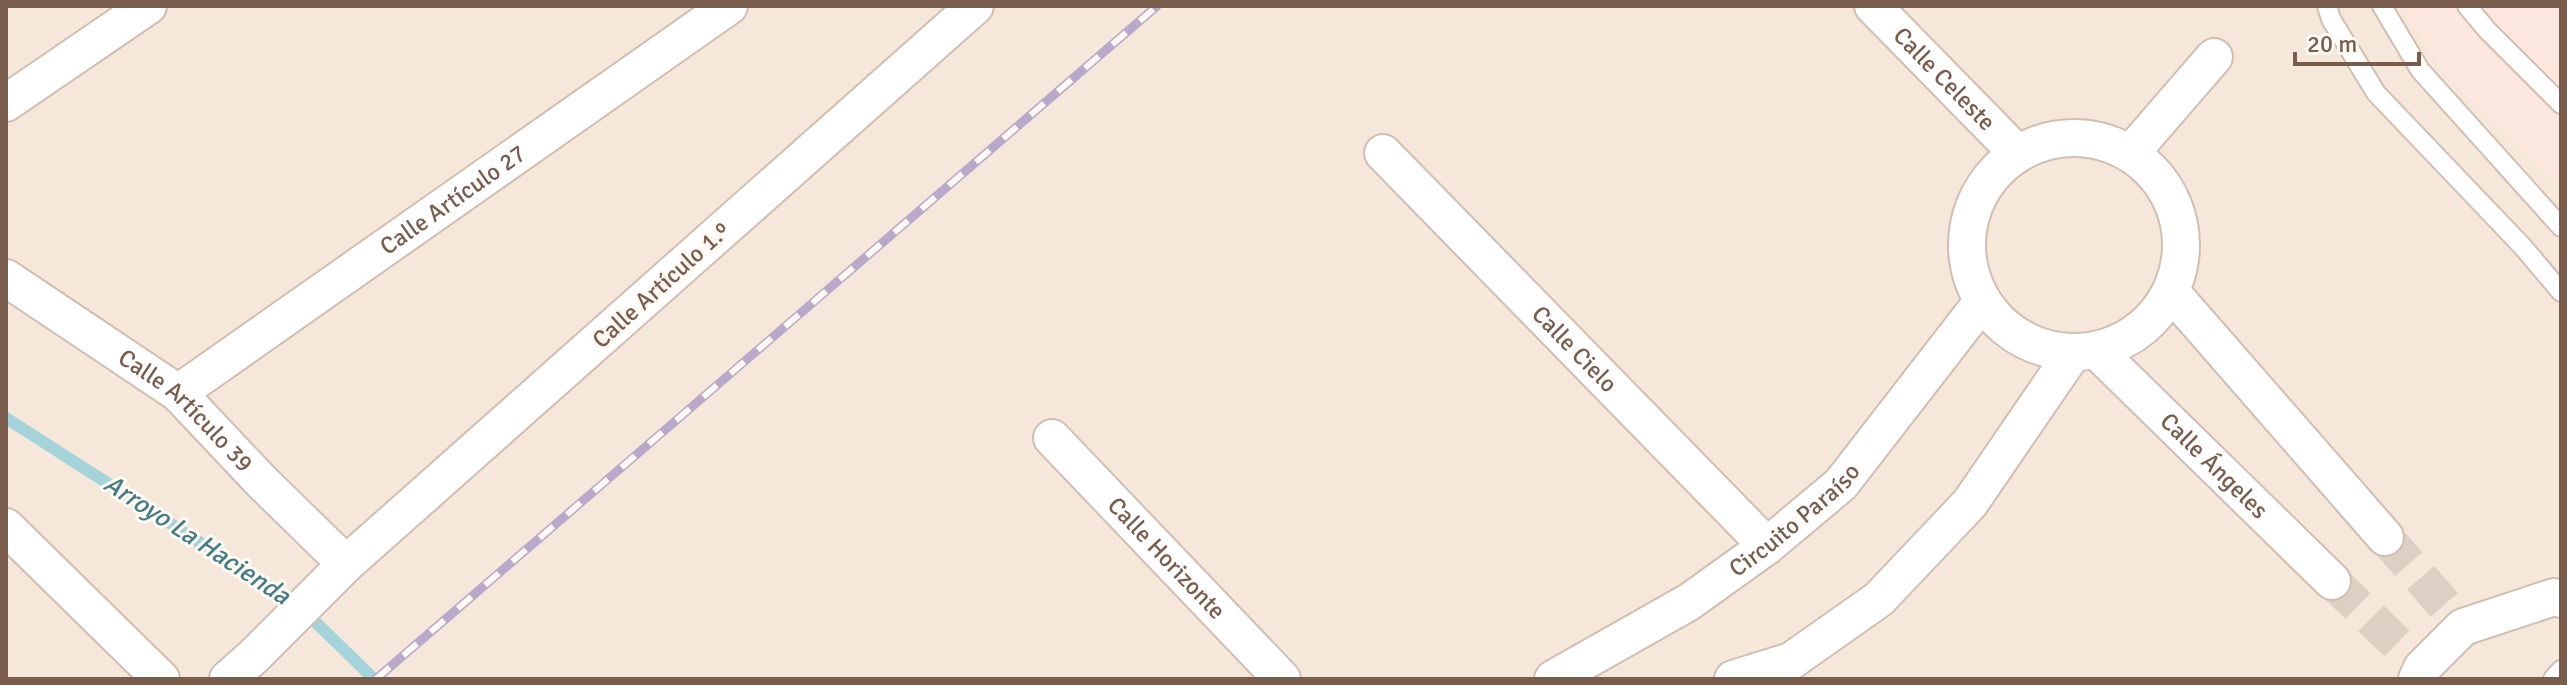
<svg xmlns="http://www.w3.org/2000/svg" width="2567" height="685" viewBox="0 0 2567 685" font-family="Signika,sans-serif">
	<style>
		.residential { fill: #f5e8da }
		.commercial { fill: #fde8e0 }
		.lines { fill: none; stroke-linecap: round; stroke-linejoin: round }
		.stream { stroke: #a5d3da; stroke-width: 12 }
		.street-tunnel { stroke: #dcd0c4; stroke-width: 36; stroke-dasharray: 36 18; stroke-linecap: butt }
		.lane-casing { stroke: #d1beb0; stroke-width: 22 }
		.street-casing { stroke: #d1beb0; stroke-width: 40 }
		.lane { stroke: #fff; stroke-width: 18 }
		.street { stroke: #fff; stroke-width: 36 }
		.rail-casing { stroke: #b9a8c9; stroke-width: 9 }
		.rail { stroke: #fffaf3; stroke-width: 6; stroke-dasharray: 18; stroke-linecap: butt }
		.labels { text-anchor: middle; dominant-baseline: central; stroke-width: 6; stroke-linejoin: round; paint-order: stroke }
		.street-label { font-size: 24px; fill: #7a5c4d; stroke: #fffaf3 }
		.water-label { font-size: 26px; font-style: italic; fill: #437c86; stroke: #fffaf3 }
	</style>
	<rect width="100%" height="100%" fill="#fdf6ec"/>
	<path class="residential" d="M6,6H2561V679H6Z"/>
	<path class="commercial" d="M2405,6H2561V188L2461,90L2431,56L2409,21Z"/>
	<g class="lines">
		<path class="stream" d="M6,418L299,606L374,679"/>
		<path class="street-tunnel" d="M2385,537L2453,615
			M2332,581L2409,655"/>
		<defs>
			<path id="lane" d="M2327,6L2331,19L2376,93L2523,247L2561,292
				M2382,6L2420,70L2561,227
				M2467,6L2487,30L2561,104
				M2553,679L2561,670"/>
			<g id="street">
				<path id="s1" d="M1873,6L2017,153"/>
				<path d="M6,103L148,6"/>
				<circle cx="2074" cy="245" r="107"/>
				<path id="s2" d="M1383,153L1767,546"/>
				<path d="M2131,153L2214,57"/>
				<path id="s3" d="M6,278L178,393L261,481L346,564"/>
				<path d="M2172,293L2385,537"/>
				<path id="s4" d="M2097,351L2332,581"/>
				<path id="s5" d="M178,393L729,6"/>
				<path id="s6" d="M1052,438L1282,679"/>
				<path d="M6,527L161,679"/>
				<path d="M228,679L254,656L346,564L975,6"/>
				<path id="s7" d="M1553,679L1689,602L1767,546L1841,484L1982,302"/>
				<path d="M1733,679L1791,661L1879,599L1970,503L2072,354"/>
				<path d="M2417,679L2422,668L2463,627L2554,597L2561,599"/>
			</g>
		</defs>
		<use href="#lane" class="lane-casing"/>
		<use href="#street" class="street-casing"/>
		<use href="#lane" class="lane"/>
		<use href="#street" class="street"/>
		<defs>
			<path id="rail" d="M376,679L1157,6"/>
		</defs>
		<use href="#rail" class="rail-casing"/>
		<use href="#rail" class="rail"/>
	</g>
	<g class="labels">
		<g class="street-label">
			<text stroke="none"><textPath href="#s1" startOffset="102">Calle Celeste</textPath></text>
			<text stroke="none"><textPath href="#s5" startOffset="336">Calle Artículo 27</textPath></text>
			<text transform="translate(661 285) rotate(-42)">Calle Artículo 1.º</text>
			<text stroke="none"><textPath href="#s2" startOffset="274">Calle Cielo</textPath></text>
			<text stroke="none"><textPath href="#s3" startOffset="224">Calle Artículo 39</textPath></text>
			<text stroke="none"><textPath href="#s4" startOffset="164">Calle Ángeles</textPath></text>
			<text stroke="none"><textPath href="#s7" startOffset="290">Circuito Paraíso</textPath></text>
			<text stroke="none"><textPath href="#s6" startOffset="166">Calle Horizonte</textPath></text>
		</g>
		<g class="water-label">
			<text transform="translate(197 540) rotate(33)">Arroyo La Hacienda</text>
		</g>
	</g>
	<rect width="2567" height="685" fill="none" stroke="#7a5c4d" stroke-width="16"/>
	<path d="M2295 52v12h124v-12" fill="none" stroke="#7a5c4d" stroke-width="4"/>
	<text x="2307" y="52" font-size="24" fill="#7a5c4d" stroke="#fffaf3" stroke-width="6" paint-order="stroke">20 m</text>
</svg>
